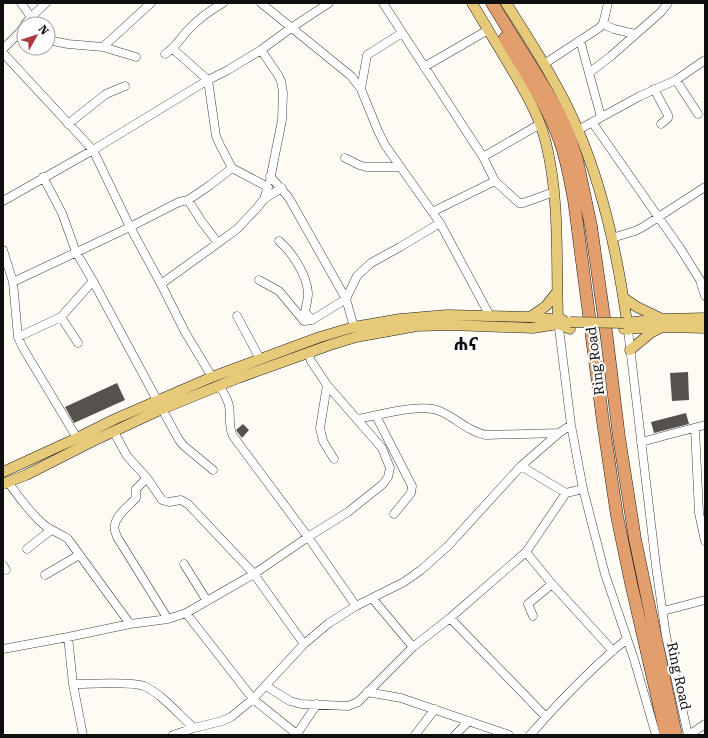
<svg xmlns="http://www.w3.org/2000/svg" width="708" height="738" viewBox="0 0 708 738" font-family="'Roboto Serif','Noto Sans Ethiopic',serif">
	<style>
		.building { fill: #57514d }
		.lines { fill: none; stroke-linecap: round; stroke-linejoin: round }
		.minor-casing { stroke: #424242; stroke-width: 9 }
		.major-casing { stroke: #202020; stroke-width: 11 }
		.highway-casing { stroke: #202020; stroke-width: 13 }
		.minor { stroke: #fff; stroke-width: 8 }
		.major { stroke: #e7c97a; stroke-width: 10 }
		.highway { stroke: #e29f6d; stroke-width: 12 }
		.major-bridge-casing { stroke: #202020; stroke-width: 11; stroke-linecap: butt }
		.major-bridge { stroke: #e7c97a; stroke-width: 10 }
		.labels { text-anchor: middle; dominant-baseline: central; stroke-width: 4; stroke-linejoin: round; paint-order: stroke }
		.street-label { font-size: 14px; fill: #0f0f0f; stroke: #fff }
		.district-label { font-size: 18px; font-weight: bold; fill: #0f0f0f; stroke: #fff }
	</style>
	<rect width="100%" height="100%" fill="#fdfbf3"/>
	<path class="building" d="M688,372L689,400L672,401L670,373Z
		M117,383L125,400L74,423L65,407Z
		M686,413L689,424L654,433L651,422Z
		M243,424L249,430L242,438L236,430Z"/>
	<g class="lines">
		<defs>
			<path id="minor" d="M21,3L31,17
				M261,3L351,76L361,89L378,131L385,145L440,223L490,316
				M383,3L483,157L495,181L519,203H523L554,192
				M25,24L31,17L46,3
				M603,24L614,29L635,34
				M48,40L68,44L103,47L136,57
				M580,40L589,73
				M103,47L151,3
				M3,49L19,33L24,26
				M261,50L278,75L281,81L283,93L282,120L270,180
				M3,53L93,150L130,227L161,284L185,332L212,377
				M165,54C175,48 180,39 187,31C198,19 209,11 223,3
				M544,64L599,28L603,24L608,3
				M424,67L488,30
				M676,80L698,114
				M361,89L367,55L402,33
				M654,89L668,115V118L661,124
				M601,117L589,73L611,56L661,12L668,3
				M592,122L680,248L700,280L705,296
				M68,124L106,94L125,86
				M578,130L640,96L676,80L705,60
				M483,157L540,124
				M345,158L359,165L366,167H400
				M43,177L62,213L76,252L93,281L157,400
				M264,199L282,188
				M188,200L202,222L218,243
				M3,201L93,150L208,80L228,70L261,50L291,28L329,3
				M432,212L495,181
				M612,238L635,231L643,227L705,187
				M279,241C292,252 307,275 308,293C308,300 306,305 305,312L312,320
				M3,250L13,282L18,337L23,348L77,438
				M259,280L279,291L304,321L312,320L346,299L289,198L270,176
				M13,282L130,227L179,202L188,200L209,186L232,168
				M161,284L218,243L237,229L257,208L264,199L268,187L232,168L220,145L216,136L208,80L173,49
				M237,316L260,359
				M61,317L78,343
				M558,320L571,425L583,489L605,574L634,659L656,735
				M354,327L346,299L357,276L371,263L400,247L440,223
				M628,330L656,566L666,636L688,735
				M18,337L61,317L93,281
				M219,385C223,392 228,399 229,406C231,416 228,427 233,436L308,537L356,606
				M327,385L320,428L323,441L334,459
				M162,409L179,440L184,446L213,470
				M376,416L412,486L411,493L394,514
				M357,419C380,415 422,402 442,412C457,419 469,432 486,435L559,433
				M695,428L699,513L705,541
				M114,432L127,456L147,478L162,500L169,502L181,500L188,504L254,574L304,644
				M641,442L705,425
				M521,466L566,493
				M147,478L136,489V498C130,505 117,514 115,524C113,528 116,533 117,537L168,619
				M8,482C19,497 29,512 43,524C51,531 60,533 68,539L130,624
				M27,549L51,530
				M526,552L552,584L613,651
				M184,564L207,601
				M3,565L6,570
				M45,575L79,555
				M372,598L413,647
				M663,611L705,600
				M186,613L253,699L298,735
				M533,616L528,604L552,584
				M450,618L546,717
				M68,637L73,684L83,735
				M3,649L68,637L130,624L168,619L186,613L254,574L308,537L348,512L383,484L388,477L390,468L382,448L327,385L311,361L308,352
				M73,684C89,684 131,681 144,686C162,694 179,715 194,728
				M266,686L290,701L301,704L348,706L358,702L413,647L450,618L526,552L566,493L583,489
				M367,692L401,698L509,735
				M297,734L317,704
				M173,735L194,728L222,721L231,717L253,699L304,644L329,623L356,606L404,582L421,570L448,546L521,466L559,433L571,425
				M415,735L435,709
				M455,735L469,721
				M530,735C560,701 592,667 627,639
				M689,735L705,724"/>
			<path id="major" d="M472,3C484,23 496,43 508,63C523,88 539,114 546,143C560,200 556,260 558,319
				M506,3C532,44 559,85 578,130C605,193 619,262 628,330
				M624,298L637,307L662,319
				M530,317L546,306L557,292
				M624,323L662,319L705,318
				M624,329L663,327L705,328
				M630,350L652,332L660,328
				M3,472L77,438L115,419L212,377L320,337L354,327L400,319L447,315L530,317L563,320
				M3,484L26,475L93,441L162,409L238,378L330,345L356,337L417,326L449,325L533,328L558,324L570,329"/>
			<path id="highway" d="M492,3L544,87L560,115L569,136L577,160L591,226L606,331L619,437L635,539L676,735
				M505,38C524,71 547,104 560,141C567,160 570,180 574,200L603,422L617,516L631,583L666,735"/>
		</defs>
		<use href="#minor" class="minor-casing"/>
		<use href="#major" class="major-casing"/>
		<use href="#highway" class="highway-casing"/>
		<use href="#minor" class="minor"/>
		<use href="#major" class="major"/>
		<use href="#highway" class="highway"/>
		<defs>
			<path id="major-bridge" d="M570,322L624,323"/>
		</defs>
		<use href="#major-bridge" class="major-bridge-casing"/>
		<use href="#major-bridge" class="major-bridge"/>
	</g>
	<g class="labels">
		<g class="street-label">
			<text transform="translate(595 361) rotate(-97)">Ring Road</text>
			<text transform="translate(679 676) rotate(78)">Ring Road</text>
		</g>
		<g class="district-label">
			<text x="466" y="343">ሐና</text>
		</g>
	</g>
	<rect width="708" height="738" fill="none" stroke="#0f0f0f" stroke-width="8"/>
	<g transform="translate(36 36) rotate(51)"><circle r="19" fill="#ffffff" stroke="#9f9f9f"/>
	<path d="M0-3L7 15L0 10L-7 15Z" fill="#ae3942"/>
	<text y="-6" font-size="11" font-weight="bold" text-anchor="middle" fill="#0f0f0f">N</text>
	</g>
</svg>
